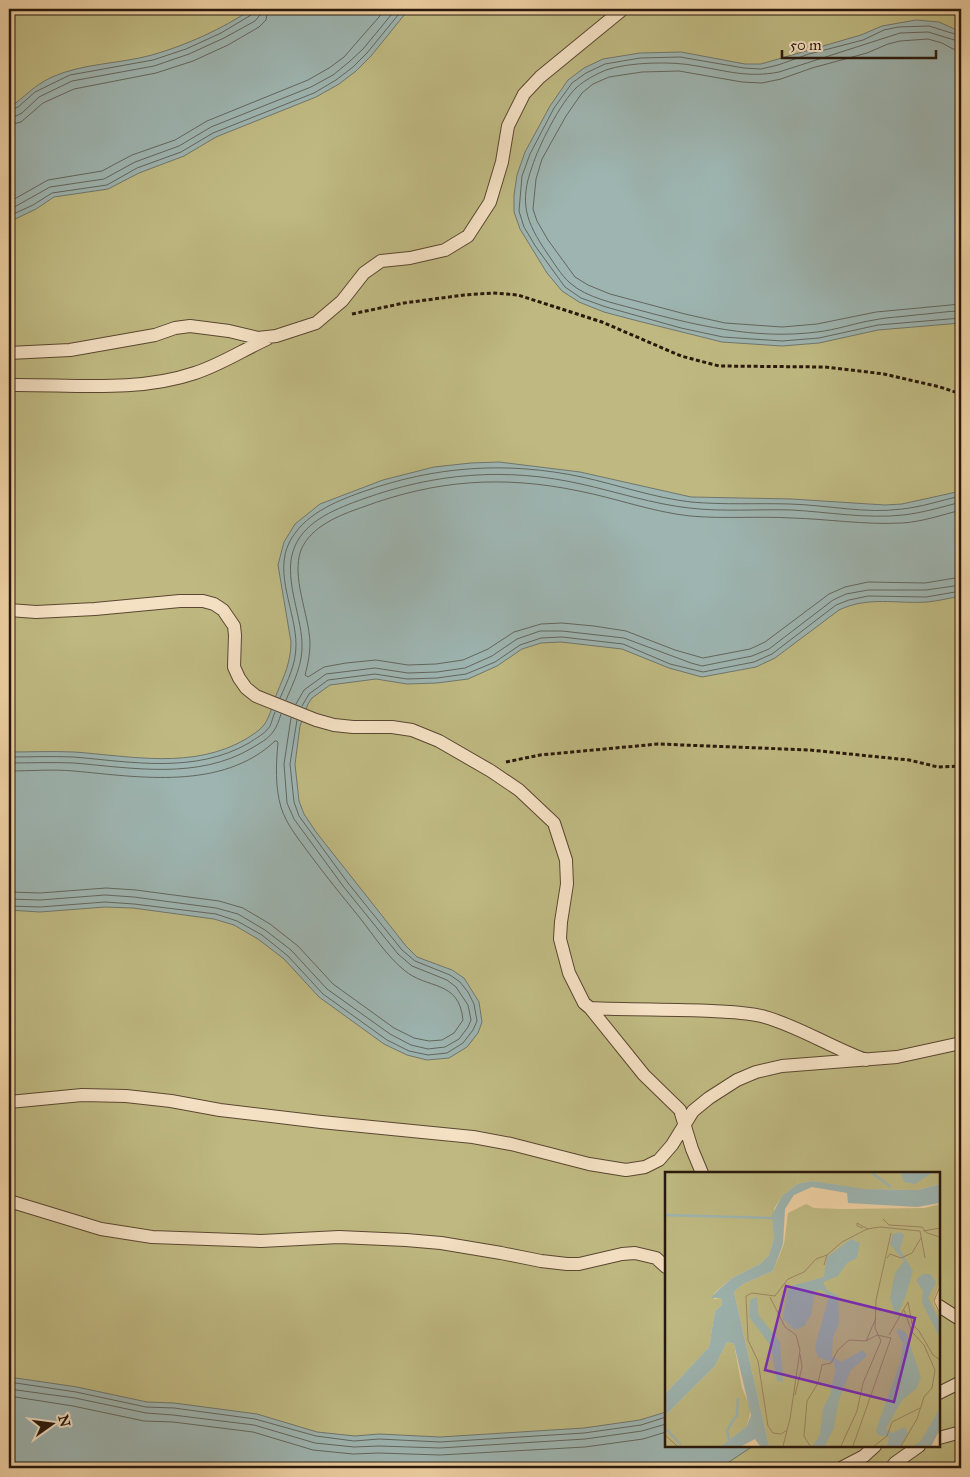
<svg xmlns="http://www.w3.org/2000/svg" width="970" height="1477" viewBox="0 0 970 1477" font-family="'IM FELL Great Primer',serif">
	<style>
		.grass { fill: #bfb981; stroke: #746946; fill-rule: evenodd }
		.water { fill: #9db4b0; stroke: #6f766e }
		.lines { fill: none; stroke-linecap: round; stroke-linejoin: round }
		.shore { stroke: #63665e; stroke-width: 1 }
		.lane-casing { stroke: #5a4731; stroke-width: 14 }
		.path { stroke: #29190b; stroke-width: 3; stroke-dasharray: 4 2.5; stroke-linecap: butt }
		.lane { stroke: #f4e0c3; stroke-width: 12 }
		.inset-river { fill: none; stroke: #9db4b0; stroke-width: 2.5 }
		.inset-road { fill: none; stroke: #9f8766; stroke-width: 1 }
		.view { fill: #7b2cbf; fill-opacity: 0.15; stroke: #7b2cbf; stroke-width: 2.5 }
		.inset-edge { fill: none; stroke: #29190b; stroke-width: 2.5 }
	</style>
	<rect width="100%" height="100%" fill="#eed0a3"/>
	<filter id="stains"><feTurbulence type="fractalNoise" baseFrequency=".004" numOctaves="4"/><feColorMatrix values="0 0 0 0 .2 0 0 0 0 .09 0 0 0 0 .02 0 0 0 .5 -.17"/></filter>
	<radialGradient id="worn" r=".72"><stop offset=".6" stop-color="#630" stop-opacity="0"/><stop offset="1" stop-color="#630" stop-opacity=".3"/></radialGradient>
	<path class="grass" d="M9,9H961V1468H9ZM666,1173H939V1446H666Z"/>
	<path class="water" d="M252,9H409L371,56L356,71L339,84L316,97L216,137L184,156L139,173L108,189L54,197L36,209L9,222V108C25,97 33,86 52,77C84,63 119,64 152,55C187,45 222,29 252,9Z
		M916,20L939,22L961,32V323L878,330L819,343L782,346L722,342L638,321L604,312L579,302L562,291L547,273L520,229L514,212V195L517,175L525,152L550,106L568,80L584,68L603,59L640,53L681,52L745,64H761L861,35L882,26Z
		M499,462L580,472L691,497L791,499L885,505L902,504L961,491V596C950,598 938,601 927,602C896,604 868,596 839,610L775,658L756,667L702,677L669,668L622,649L561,642L541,643L522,649L497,666L468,679L437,683L407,684L376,679L330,685L312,698L308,704L300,726L295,764L299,801L304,814L316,832L406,946L417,957L452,970L464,978L479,1002L482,1022L478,1033L467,1047L449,1058L427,1060L407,1055L384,1044L319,997L284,959L258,939L234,925L214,919L133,908L105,907L40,912L9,910V752C30,752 52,751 74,752C131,756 193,770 246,739C252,735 259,731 264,725C270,717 273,703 277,693C284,676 291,662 291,642L278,565L284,542L295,524L320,504L383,480L434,467L471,463Z
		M9,1377L77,1387L147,1402L174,1403L257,1414L317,1432L355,1436L379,1434L440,1437L584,1428L640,1420L666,1412V1446H753L720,1468H9Z"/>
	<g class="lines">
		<path class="shore" d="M961,36L929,26L898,27L884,30L863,40L809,54L778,65L761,69L744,68L680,57L640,58L605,64L586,73L572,83L554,108L530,154L522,176L519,211L524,227L536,247L565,287L581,298L606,307L681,328L723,337L782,341L819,338L878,325L961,318
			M961,42L928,32L900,33L779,72C748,78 727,71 697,66C673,61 629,62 606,70C596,74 585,80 577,87C560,103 539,145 532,167C519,203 526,222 547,253C554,263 561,275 570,283C587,298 614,303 635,309C695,325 754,340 817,332C836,330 855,323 874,320C887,317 902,317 915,315C931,314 946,311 961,311
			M961,50L953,49L942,43L928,39L900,41L888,44L867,53L812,68L781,79L762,83L742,82L679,71L642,72L609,77L593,84L582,93L566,116L542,159L536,179L533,209L537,221L548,240L575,277L588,285L610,294L685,314L725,323L782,327L817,324L876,312L961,304
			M9,111L18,107L35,92L70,75L153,60L186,49L221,33L251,15L254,9
			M9,118L14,117L22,113L39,97L72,81L154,66L189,54L224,38L255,21L260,15L261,9
			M9,125L21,122L43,103L74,89L156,73L193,61L228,45L259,27L266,20L268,9
			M9,202L48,180L102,171L132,155L175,140L207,121L308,80L329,68L344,57L386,9
			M9,210L50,187L104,179L135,162L179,146L211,127L311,87L333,75L349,62L363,49L396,9
			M9,216L33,205L52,193L107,185L137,168L181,152L213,133L314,93L336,80L353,67L367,53L403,9
			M961,510C942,515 921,522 902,523C865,525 828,519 792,518C758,516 724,519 690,516C653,512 615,498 579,491C502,475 436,480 363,507C340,515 311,526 301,550C291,577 309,614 310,643C310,654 308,664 305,675L308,677L324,667L346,663L376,660L408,665L436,664L463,660L488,649L514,632L541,624L562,623L594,626L626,631L675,650L703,658L750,649L765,642L829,594L845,587L868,582L925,583L961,577
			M280,698C288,680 296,664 296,645C296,612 274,574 289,543C303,515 334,502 362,492C435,466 506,461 582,477C618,485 655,498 691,502C724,505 758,503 790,504C827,505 866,514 902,509C922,507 942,500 961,496
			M286,700C294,681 303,664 302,643C301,613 282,575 295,546C306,520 338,508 363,499C435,473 506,467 581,484C617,492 653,504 689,508C723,512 758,509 792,510C828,512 867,519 903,515C922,513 942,507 961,502
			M296,704L304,690L326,674L375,668L408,673L437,672L465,668L492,656L517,639L540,631H562L624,638L691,663L702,666L752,656L769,649L833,600L846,594L868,590H926L961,585
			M302,706L309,694L328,680L375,674L407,679L437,678L466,674L495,662L520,645L541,638L562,637L623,644L670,664L703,672L754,662L772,654L836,605L849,600L868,596L926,597L961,591
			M9,757C30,757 52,756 74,757C132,762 195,774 249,743C256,738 265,734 270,726C272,722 273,716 275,712
			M9,763C30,763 52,762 74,763C133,768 198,780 252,748C260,743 268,739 273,732C277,727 279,720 281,714
			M9,771C30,771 52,769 74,771C139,777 222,791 275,741H277L278,743C276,763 275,788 281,807C286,824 298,838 308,852C325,875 342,896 360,918C374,936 386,955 404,970C427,990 459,979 463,1020L454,1033L442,1040L429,1041L414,1038L394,1028L333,984L298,946L270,924L243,908L219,901L136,890L106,888L40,893L9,892
			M9,899L40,900L105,895L134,897L216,908L238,914L265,930L291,950L327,989L390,1034L411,1045L428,1049L445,1047L459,1039L468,1027L471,1020L468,1005L456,987L447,980L412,966L398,954L343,886L294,819L287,803L284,764L291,718
			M9,906L40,907L105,902L134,904L216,914L237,921L262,935L288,956L323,994L387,1040L409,1051L428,1055L447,1053L463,1043L473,1030L477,1021L474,1004L468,992L460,982L450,975L415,961L402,950L348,883L299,816L294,802L290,764L297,720
			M9,1382L76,1392L146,1407L174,1408L255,1419L316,1436L354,1441L379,1439L440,1442L584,1433L641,1425L666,1417
			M9,1389L75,1398L146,1413L173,1415L254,1425L315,1443L354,1447L379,1446L440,1448L585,1439L642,1431L666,1424
			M9,1396L73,1406L144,1421L173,1422L253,1432L313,1450L353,1454L379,1453L440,1455L585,1447L643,1439L666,1432"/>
		<defs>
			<path id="lane" d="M9,353L70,350L155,335L175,328L190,326L229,331L258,338L276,336L316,323L342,301L364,273L381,261L410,258L445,250L468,236L490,202L502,162L508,126L524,94L540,77L623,9
				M9,385C69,384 136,393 195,373C220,365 243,350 267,339
				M9,610L36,612L95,609L180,601H203L214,604L223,610L234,626L235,635L234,667L239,678L246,688L256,696L316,720L334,725L353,727H392L412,730L439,741L491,771L519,790L554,823L566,860L567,884L561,922L560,939L569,973L584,1003L590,1008C631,1010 671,1009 712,1011C729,1012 748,1012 765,1017C800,1027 832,1048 866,1060
				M590,1008L644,1075L680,1110L692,1149L702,1173
				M9,1102L82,1095L126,1096L171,1101L220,1110L321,1122L473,1137L511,1144L589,1164L626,1170L645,1167L659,1160L672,1145L693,1111L709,1098L737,1080L756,1072L782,1066L897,1057L961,1043
				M9,1201L101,1229L152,1237L261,1241L339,1237L406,1240L441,1243L501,1253L541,1261L567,1264H579L622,1254L635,1253L656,1258L666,1267
				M939,1306L961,1320
				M939,1393L961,1382
				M939,1438L961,1432
				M841,1468L864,1456L875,1446
				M891,1468L895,1463L919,1446"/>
		</defs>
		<use href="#lane" class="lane-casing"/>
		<path class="path" d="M352,314L404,303L464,295L493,293L518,295L602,322L681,356L719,366L825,367L884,374L940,387L961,394
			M506,762L540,755L658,744L810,750L909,760L938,767L961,766"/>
		<use href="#lane" class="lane"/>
	</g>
	<g transform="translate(665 1172)">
		<rect width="275" height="275" fill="#eed0a3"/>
		<path d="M134,1H275V12L253,18L188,17L147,9L132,12ZM141,32L149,36L177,37L260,36L275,32V110L268,130L275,144V258L266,274H104L69,120L78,112L108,99L119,72L123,41Z" fill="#bfb981"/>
		<path d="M0,1H134L132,12L117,24L109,37V66L104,83L95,92L67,106L49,121V127L56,126L57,133L50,139L44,175L0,222Z" fill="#bfb981"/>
		<path d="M62,170L69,172L77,216L86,237L82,254L56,274H0V244L50,194Z" fill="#bfb981"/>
		<path d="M236,1H267L250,12L239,10ZM147,9L200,17L253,18L275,12V31L252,35L183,31L182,21L147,15L129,23L120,37L118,72L108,99L78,112L69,120L104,274H95L90,267L77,274H56L82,254L86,243L69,172L62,170L50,194L0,244V222L44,175L50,139L57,133L56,126H46L50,121L67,106L95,92L104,83L109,66L107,43L117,24L132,12ZM235,60L239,63L235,77L248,99L240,126L234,139L230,141L225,127L230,101L239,89L225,72L228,62ZM186,67L195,71L192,86L182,91L173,104L158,110L162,118L173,124L174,152L168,165L167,184L176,190L198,178L202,184L185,199L173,231L169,256L160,274H148L155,262L158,236L165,223L170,199L169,191L153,185L150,175L164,124L157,118L150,119L146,143L139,154L130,158L118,147L122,120L126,114L159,105L162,85ZM258,102H265L271,110L263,126L275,150V166L257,131L258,119L251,108ZM92,125L93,142L115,170L118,210L112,209L106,174L84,145L85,128ZM233,156L241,161L256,205L251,217L237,228L221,257L227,261L240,255L243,261L235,274H222L224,265L213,263L211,258L235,191L238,171L232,161ZM275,236V256L267,273L248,274L255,270Z" fill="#9db4b0"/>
		<path class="inset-river" d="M207,1L226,15M0,43L109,46M1,257L16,273M64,268L62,258L72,243L73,226"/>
		<path class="inset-road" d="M218,47L224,53L257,55L262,61L275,65M198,56L192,54V51L203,57M258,59L275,56M222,86L225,82L236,86L247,81L256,66M159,93L162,83L177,70L202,57L215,55L255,59L260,86M275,114L269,129L275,142M105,125L120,155L131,163L135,178L125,247L122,258L116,262L108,261L103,254L93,189L83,168L81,124L87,121L110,124L123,107L139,100L151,87L162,83M224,163L243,130L247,152L254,159L268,183L275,188M130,223L137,195L135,182M0,263L12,274M118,274L122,259M145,274L139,264L142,229L153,211L157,193L166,191L173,178L184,168L201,169L211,146M176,274L192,239L198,211L216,169L210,156L211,128L226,61M188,274L226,166L212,163L201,169M209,274L222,264L227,250L255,236M236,274L252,247L259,225L267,216L270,198L259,173L247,160L239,138"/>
		<path class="view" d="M121,114L250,146L229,230L100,198Z"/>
		<rect width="275" height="275" class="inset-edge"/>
	</g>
	<rect width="970" height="1477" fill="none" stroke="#eed0a3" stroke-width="30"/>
	<rect x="10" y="10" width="950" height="1457" fill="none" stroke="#29190b" stroke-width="2.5"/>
	<rect x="15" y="15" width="940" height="1447" fill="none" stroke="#29190b"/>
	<g transform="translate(52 1424) rotate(76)" stroke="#f4e0c3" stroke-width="4" paint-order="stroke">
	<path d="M0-4L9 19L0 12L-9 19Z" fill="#29190b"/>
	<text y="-8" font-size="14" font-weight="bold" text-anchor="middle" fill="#29190b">N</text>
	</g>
	<path d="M782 50v8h154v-8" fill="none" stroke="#29190b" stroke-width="2.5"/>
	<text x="790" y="50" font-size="15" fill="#29190b" stroke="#f4e0c3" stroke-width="4" paint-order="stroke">50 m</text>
	<rect width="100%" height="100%" filter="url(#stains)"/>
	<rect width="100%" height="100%" fill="url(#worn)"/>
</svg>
